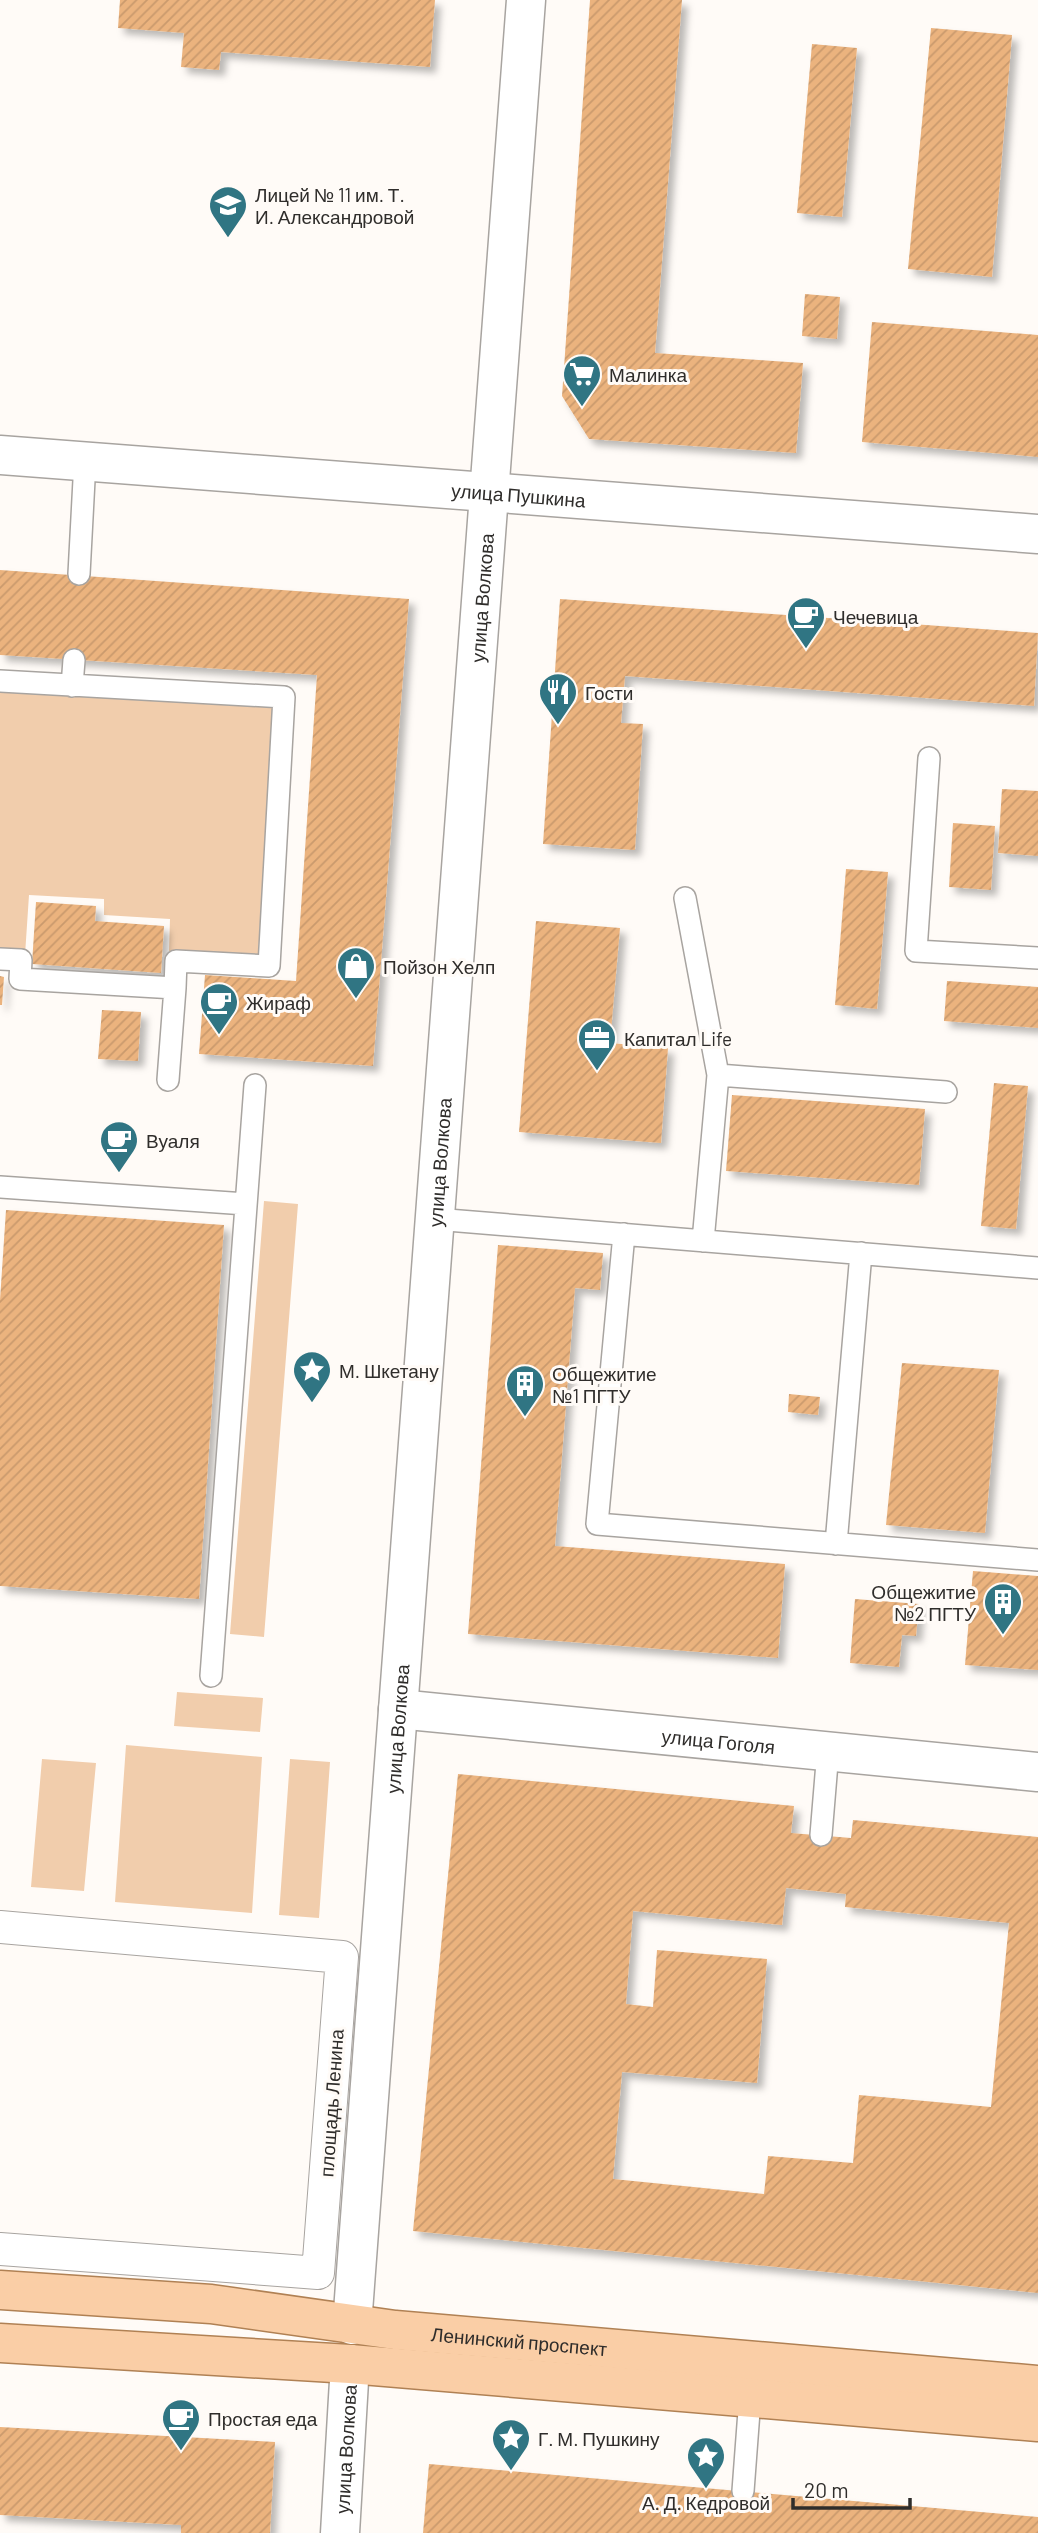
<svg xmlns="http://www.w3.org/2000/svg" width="1038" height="2533" viewBox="0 0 1038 2533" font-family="Barlow,sans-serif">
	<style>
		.green { fill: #f1cdac }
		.building { fill: url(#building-hatch); fill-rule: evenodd; filter: url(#shadow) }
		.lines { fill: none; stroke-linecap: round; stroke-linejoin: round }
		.service-casing { stroke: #a8a4a0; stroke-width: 24 }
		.pedestrian-casing { stroke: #a8a4a0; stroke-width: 34 }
		.minor-casing { stroke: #a8a4a0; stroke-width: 41 }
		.tertiary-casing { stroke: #a8a4a0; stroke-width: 41 }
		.primary-casing { stroke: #b08154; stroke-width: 41 }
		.service { stroke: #fff; stroke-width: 21 }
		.pedestrian { stroke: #fff; stroke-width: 32 }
		.minor { stroke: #fff; stroke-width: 38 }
		.tertiary { stroke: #fff; stroke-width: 38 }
		.primary { stroke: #facea6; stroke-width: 38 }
		.labels { text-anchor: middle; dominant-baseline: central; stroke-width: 6; stroke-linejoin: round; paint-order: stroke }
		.poi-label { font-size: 19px; fill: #2f2d2b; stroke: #fffbf7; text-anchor: start }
		.street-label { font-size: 19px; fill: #2f2d2b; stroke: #fffbf7 }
	</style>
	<defs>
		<pattern id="building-hatch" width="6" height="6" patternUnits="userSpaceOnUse" patternTransform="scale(1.75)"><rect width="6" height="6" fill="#ebb37e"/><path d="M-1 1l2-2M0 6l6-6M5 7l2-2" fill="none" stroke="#ca9a6d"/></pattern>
		<filter id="shadow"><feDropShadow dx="6" dy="6" stdDeviation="3.5" flood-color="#0004"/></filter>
	</defs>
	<rect width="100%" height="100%" fill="#fffbf7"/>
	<path class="green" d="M0,689L274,706L258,956L169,951L170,919L104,915V899L29,895L25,955L0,953Z
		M264,1201L298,1204L264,1637L230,1634Z
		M177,1692L263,1698L260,1732L174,1726Z
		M126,1745L262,1757L252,1913L115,1902Z
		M42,1759L96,1763L84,1891L31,1887Z
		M290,1759L330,1762L319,1918L279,1915Z"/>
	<path class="building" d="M120,0H435L430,67L221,52L219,70L181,67L184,33L118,28Z
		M590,0H682L655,353L803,363L796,453L589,439L562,396Z
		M931,28L1012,35L992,277L908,269Z
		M812,44L857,48L842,217L797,213Z
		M805,294L840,297L837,339L802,336Z
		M872,322L1038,335V457L862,442Z
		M0,570L409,599L373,1066L199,1054L205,975L296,981L317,675L0,655Z
		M560,599L1038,633L1034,706L625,676L621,723L643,724L635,850L543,844Z
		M1002,789L1038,791V856L998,853Z
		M953,823L995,826L991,890L949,887Z
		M846,869L888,872L877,1009L835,1005Z
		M36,902L96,906L95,921L164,926L161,973L32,964Z
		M536,921L620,928L610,1043L668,1048L661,1143L519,1132Z
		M0,976L4,977L2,1005H0Z
		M947,981L1038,987V1028L944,1021Z
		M102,1010L141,1012L138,1061L98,1059Z
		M994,1083L1028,1086L1016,1229L981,1226Z
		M732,1095L925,1109L919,1185L726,1171Z
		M6,1210L224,1225L199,1599L0,1586V1300Z
		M498,1245L603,1253L600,1290L575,1288L555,1546L785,1564L778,1658L468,1634Z
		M902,1363L999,1370L985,1533L886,1525Z
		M789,1394L820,1397L818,1415L788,1412Z
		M973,1571L1038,1576V1670L965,1665Z
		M855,1599L919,1604L916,1636L902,1635L899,1667L850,1663Z
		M458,1774L794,1806L791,1833L851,1838L853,1820L1038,1837V2293L413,2231ZM786,1888L846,1894L845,1907L1009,1923L991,2107L859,2095L853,2163L768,2156L764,2194L613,2179L622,2072L757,2083L767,1959L657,1950L653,2007L626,2004L633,1911L782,1925Z
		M0,2427L275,2442L270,2533H181V2525L0,2515Z
		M429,2464L1038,2517V2533H423Z"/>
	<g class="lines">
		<defs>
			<path id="service" d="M79,574L85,461
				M0,681L284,697L269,966L176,961L175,988L20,979L21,960L0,959
				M72,686L74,660
				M929,758L916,951L1038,958
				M685,898L718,1075
				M168,1080L175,988
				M0,1187L246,1204
				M435,1219L1038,1268
				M624,1234L597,1524L1038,1560
				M703,1241L718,1075L946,1092
				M836,1544L861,1253
				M211,1676L255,1085
				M821,1835L828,1751
				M743,2491L750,2398"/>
			<path id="pedestrian" d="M0,1927L342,1957L318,2273L0,2249"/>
			<g id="minor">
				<path id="s1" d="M398,1709L1038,1772"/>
				<path id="s2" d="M352,2325L526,0"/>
			</g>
			<g id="tertiary">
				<path id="s3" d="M0,455L1038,534"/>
				<path id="s4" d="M340,2533L350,2364"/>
			</g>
			<g id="primary">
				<path id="s5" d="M0,2290L211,2304L395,2330L1038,2385"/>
				<path d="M0,2343L350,2364L1038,2422"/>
			</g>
		</defs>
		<use href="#service" class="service-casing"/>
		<use href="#pedestrian" class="pedestrian-casing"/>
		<use href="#minor" class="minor-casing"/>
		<use href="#tertiary" class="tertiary-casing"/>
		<use href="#primary" class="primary-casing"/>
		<use href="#service" class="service"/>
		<use href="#pedestrian" class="pedestrian"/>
		<use href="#minor" class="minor"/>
		<use href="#tertiary" class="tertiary"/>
		<use href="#primary" class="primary"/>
	</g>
	<defs>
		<symbol id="school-pin" viewBox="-11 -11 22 30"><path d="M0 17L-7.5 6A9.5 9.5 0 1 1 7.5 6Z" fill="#307583" stroke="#fffbf7"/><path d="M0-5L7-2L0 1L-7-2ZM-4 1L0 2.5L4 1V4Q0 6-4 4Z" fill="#fff"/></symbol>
		<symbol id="supermarket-pin" viewBox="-11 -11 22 30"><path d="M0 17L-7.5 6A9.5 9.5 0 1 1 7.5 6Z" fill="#307583" stroke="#fffbf7"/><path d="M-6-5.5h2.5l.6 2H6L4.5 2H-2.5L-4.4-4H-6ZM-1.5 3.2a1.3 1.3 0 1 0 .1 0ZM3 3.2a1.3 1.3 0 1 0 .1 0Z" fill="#fff"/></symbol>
		<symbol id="cafe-pin" viewBox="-11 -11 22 30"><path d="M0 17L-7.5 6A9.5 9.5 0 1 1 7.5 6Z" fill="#307583" stroke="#fffbf7"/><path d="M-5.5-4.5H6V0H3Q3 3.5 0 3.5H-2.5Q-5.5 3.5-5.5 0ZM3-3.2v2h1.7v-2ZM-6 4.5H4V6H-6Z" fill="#fff"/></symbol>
		<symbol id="restaurant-pin" viewBox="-11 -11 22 30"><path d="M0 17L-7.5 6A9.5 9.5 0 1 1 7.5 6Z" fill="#307583" stroke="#fffbf7"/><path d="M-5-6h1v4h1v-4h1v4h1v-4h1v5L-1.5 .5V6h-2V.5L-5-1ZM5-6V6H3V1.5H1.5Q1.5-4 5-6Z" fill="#fff"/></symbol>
		<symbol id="shop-pin" viewBox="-11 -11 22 30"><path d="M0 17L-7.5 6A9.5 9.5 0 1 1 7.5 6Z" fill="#307583" stroke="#fffbf7"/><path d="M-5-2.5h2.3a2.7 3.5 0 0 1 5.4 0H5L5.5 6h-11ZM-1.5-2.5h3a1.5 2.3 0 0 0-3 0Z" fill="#fff"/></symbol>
		<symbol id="office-pin" viewBox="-11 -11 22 30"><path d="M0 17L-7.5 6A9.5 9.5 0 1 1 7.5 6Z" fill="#307583" stroke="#fffbf7"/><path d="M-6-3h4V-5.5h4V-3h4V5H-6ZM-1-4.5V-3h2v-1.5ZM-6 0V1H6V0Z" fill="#fff"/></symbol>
		<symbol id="sight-pin" viewBox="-11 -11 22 30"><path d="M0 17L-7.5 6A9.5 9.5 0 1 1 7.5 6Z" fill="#307583" stroke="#fffbf7"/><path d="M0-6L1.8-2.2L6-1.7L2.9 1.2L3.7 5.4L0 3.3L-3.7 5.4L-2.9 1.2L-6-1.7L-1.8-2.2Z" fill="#fff"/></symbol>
		<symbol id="building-pin" viewBox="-11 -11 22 30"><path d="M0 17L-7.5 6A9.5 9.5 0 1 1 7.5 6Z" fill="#307583" stroke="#fffbf7"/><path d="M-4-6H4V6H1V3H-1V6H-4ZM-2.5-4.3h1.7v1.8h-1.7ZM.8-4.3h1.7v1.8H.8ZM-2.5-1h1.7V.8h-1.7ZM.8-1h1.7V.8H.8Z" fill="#fff"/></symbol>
	</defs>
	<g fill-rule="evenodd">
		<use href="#school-pin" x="206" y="183" width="44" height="60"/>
		<use href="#supermarket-pin" x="560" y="352" width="44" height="60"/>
		<use href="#cafe-pin" x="784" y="594" width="44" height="60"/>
		<use href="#restaurant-pin" x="536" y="670" width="44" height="60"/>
		<use href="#shop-pin" x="334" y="944" width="44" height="60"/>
		<use href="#cafe-pin" x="197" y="980" width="44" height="60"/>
		<use href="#office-pin" x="575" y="1016" width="44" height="60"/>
		<use href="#cafe-pin" x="97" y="1118" width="44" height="60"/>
		<use href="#sight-pin" x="290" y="1348" width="44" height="60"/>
		<use href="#building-pin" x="503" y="1362" width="44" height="60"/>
		<use href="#building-pin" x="981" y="1580" width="44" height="60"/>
		<use href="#cafe-pin" x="159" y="2396" width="44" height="60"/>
		<use href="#sight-pin" x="489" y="2416" width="44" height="60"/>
		<use href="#sight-pin" x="684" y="2434" width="44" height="60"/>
	</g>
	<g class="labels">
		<g class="poi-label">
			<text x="255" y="194">Лицей № 11 им. Т.<tspan x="255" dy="22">И. Александровой</tspan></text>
			<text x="609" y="374">Малинка</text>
			<text x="833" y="616">Чечевица</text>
			<text x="585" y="692">Гости</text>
			<text x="383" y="966">Пойзон Хелп</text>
			<text x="246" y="1002">Жираф</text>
			<text x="624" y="1038">Капитал Life</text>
			<text x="146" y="1140">Вуаля</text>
			<text x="339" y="1370">М. Шкетану</text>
			<text x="552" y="1373">Общежитие<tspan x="552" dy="22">№1 ПГТУ</tspan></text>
			<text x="976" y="1591" text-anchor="end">Общежитие<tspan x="976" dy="22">№2 ПГТУ</tspan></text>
			<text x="208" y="2418">Простая еда</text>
			<text x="538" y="2438">Г. М. Пушкину</text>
			<text x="706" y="2502" text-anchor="middle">А. Д. Кедровой</text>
		</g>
		<g class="street-label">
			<text stroke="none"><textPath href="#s3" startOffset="520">улица Пушкина</textPath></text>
			<text stroke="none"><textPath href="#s2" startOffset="1732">улица Волкова</textPath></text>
			<text stroke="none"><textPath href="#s2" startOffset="1166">улица Волкова</textPath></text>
			<text stroke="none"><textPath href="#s2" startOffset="598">улица Волкова</textPath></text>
			<text stroke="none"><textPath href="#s1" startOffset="322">улица Гоголя</textPath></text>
			<text transform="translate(331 2103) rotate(-86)">площадь Ленина</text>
			<text stroke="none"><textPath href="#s5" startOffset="522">Ленинский проспект</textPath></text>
			<text stroke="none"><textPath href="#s4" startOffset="84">улица Волкова</textPath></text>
		</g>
	</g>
	<path d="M793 2498v10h117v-10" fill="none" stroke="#2f2d2b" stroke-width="3.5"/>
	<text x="804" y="2498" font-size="21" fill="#2f2d2b" stroke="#fffbf7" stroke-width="5" paint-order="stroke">20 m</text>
</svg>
